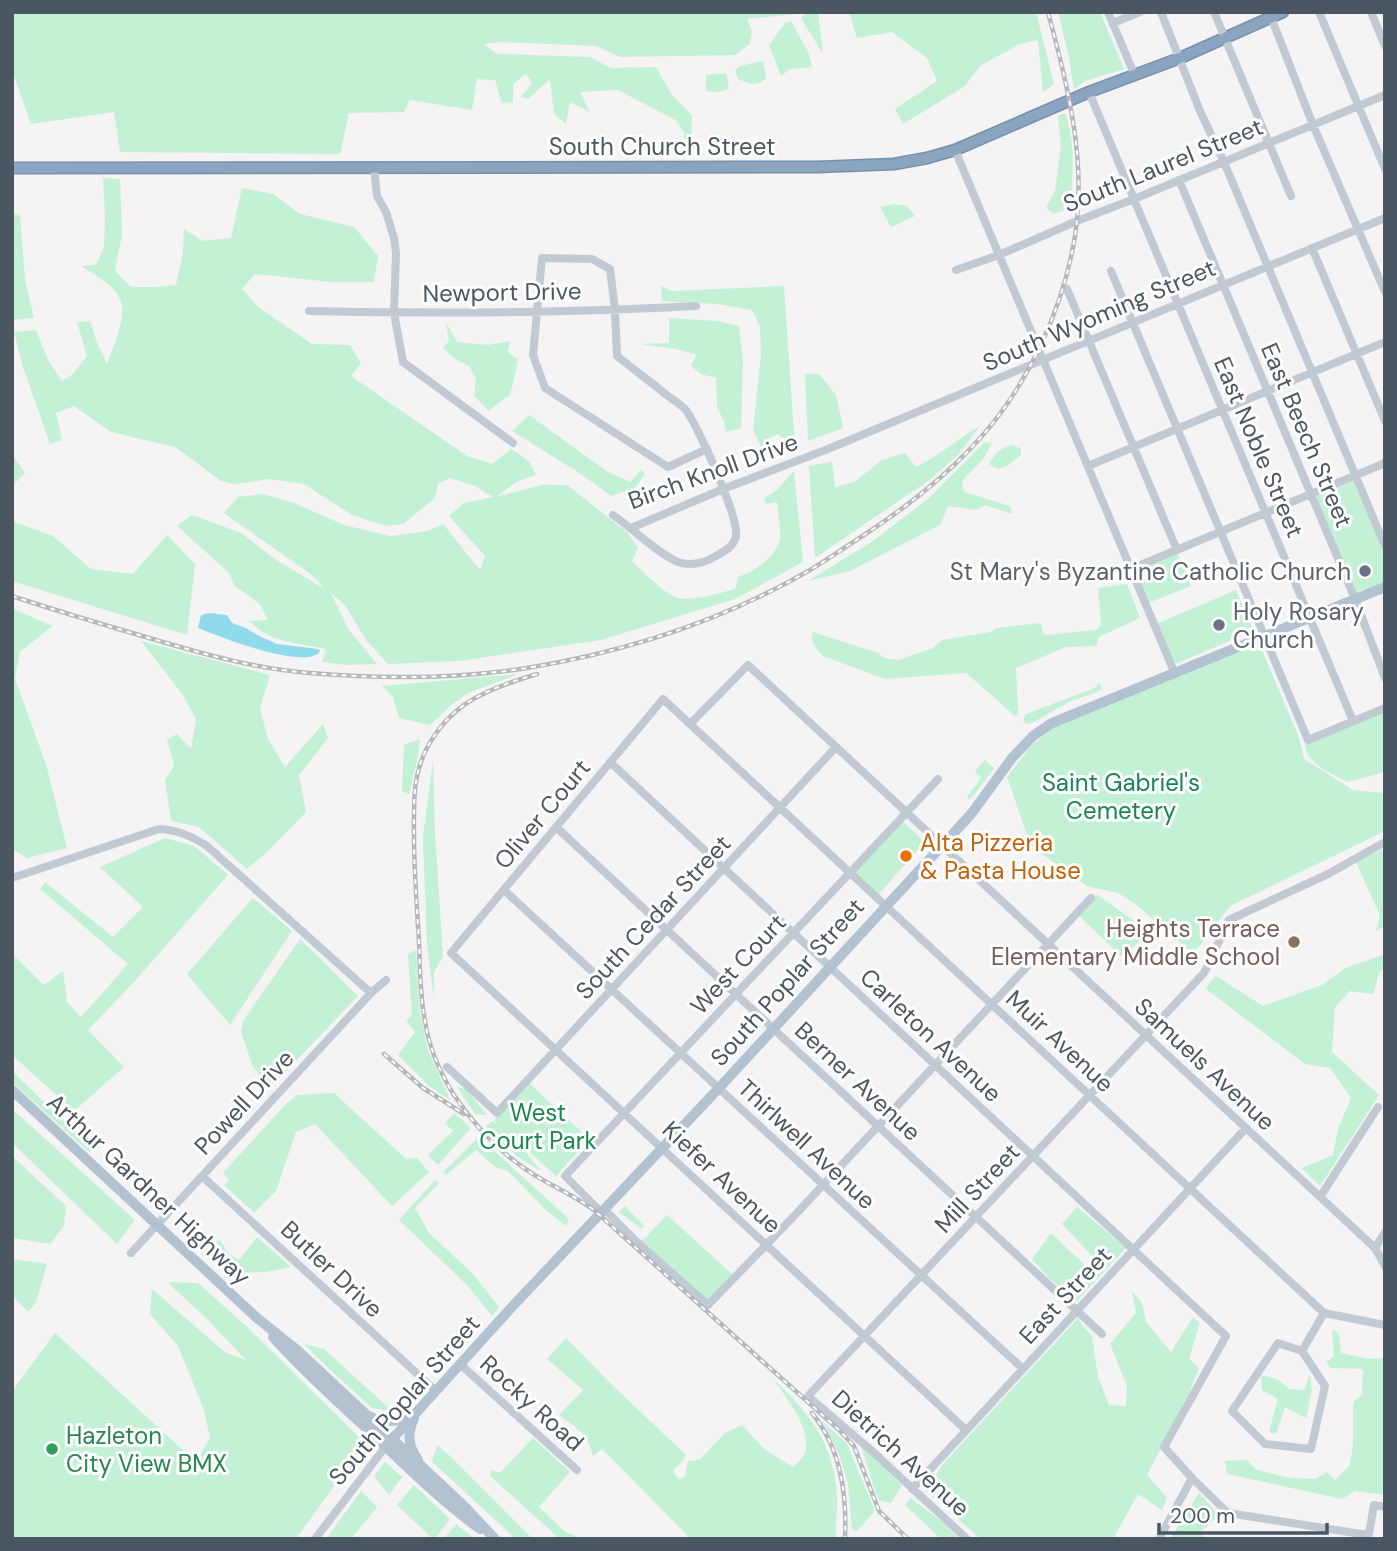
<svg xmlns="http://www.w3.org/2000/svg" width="1397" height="1551" viewBox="0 0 1397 1551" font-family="'DM Sans',sans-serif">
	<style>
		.green { fill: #c3f1d5 }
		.water { fill: #90daee }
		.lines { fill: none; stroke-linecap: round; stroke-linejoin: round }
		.highway-casing { stroke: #7690ad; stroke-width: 13 }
		.minor { stroke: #c1cad2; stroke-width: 8 }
		.major { stroke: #b3c2d1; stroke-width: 10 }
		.highway { stroke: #8ba5c1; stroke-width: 10 }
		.rail-casing { stroke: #b5b8bd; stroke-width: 4.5 }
		.rail { stroke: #fff; stroke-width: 2; stroke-dasharray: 5; stroke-linecap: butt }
		.worship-dot { fill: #6b7280; stroke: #fff; stroke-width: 2.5 }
		.food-dot { fill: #e8710a; stroke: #fff; stroke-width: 2.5 }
		.education-dot { fill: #8d6e63; stroke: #fff; stroke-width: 2.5 }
		.leisure-dot { fill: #2e9e5b; stroke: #fff; stroke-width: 2.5 }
		.labels { text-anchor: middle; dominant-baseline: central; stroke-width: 6; stroke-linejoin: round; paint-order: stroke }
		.street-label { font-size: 24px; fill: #4a5661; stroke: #fff }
		.worship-label { font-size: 24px; fill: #5b616d; stroke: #fff; text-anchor: end }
		.park-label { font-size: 24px; fill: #17864f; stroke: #fff }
		.food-label { font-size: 24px; fill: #c56008; stroke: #fff; text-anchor: start }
		.education-label { font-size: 24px; fill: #785e54; stroke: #fff; text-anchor: end }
		.leisure-label { font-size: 24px; fill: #27864d; stroke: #fff; text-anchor: start }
	</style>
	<rect width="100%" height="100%" fill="#f5f3f3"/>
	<path class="green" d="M12,12H818L823,54L801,18L806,13L747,19L752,31L750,44L735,55L620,57L596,46L501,42L484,44L497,54L590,57L611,68L656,67L672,95L692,115L691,151L684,150V133L677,121L618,90L580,92L590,112L570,102L566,124L554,114L550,79L528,99L521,97L532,83L526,74L513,84V102L502,103L495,80L477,79L472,110L410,100L404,112L349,113L340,154L120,152L114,112L31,124L12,70Z
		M849,12H1036L1054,84L1043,92L1038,40L1020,44L980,66L965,86L903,124L895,109L937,81L927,58L892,32L857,38Z
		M1058,12H1100L1124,69L1085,81L1074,89L1068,53Z
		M791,21L809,54L812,67L790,69L781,76L769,45L785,23Z
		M763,61L766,78C756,87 750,84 738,79L735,70L740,66Z
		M726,73L729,89L718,92L706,91V75Z
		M1065,113C1076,144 1073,176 1070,208L1053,214L1046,207L1055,191L1061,146L1058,116Z
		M103,178L120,179L122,235L115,271L131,287H157L176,285L183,253L184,229L203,241L231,238L242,188L273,194L300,214L354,227L378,256L374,282H332L255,274L242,289L258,307L312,344L350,345L361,363L351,376L467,456L492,464L511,449L529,461L536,475L518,481L496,497L542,485H567L627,532L638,548L632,561C644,572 660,590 675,597C687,603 721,593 735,589L738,577C754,571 773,560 779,542C782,533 778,513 777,502L766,504L764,498L777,490L794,471L803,562L735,599L601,640L459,661L388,664L366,640L345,605L331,593L348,629L377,664L346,665L322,662L326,649C302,644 266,642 250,621L268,620L259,603L235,586L228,572L177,526L192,515L241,533L278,561L325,589L312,575L224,513L238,497L262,494L294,503L344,525L390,536L428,531L443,524L480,570L485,556L449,516L464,503L493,497L475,486L450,478L438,484L435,498L403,524L386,526L352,515L304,484L269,479L235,484L221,481L175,447L111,432L74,406L56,413L62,440L50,444L23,367L14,332L36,330L48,360L62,381L72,375L87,356L77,322L90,321L97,343L107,364C113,349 128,315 120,299C113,284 94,274 81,266L96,265L104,247L105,217Z
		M894,204L907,206L915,216L891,227L880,207Z
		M12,213L20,216L25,280L34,318L12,320Z
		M661,286L671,291L784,286L795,448L778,434L769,439L764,454L753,430L761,356L760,326L752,310L717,304L662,301Z
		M669,318L717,321L739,326L743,361L741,428L726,432L724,422L717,406L716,378L701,374L691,366L696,355L676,349L640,344L669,343Z
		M446,322L457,342L488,345L510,341L508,352L518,360L510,395L498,403L489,411L474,396L476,379L469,366L453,358L443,347L449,341Z
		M805,374H819L836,395L843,428L808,441Z
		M529,415L608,472L630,482L641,470L645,474L635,488L611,496L581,474L512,431Z
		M980,426L958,455L928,481L815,558L809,466L832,462L835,487L854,482L882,460L905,453L916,467C939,456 958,438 980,426Z
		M985,442L992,443L984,458L962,481L964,492L1010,506L1012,514L985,505L976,510L948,506L940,525L850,571L808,581L873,541L929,498Z
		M1013,445L1021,449V455L1007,466L998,469L989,464C995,453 1000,448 1013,445Z
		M12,454L25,473L12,486Z
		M1353,481L1385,556V582L1355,593L1315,496Z
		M12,521L53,536L91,569L133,574L167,535L195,564L187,635L12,581Z
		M1177,552L1191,586L1148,603L1134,570Z
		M1127,584L1140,618L1099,637L1096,646L1066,647L1016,668L1018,713V715L1015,716L966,673L885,679L823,656C817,650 809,640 813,632L878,653L884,658L899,660L933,648L942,640L991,632L996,628L1040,623L1044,634L1047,635L1095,630L1099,628L1101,622L1098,588Z
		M1236,590L1253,631L1173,665L1156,624Z
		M12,608L52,626L20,652L15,679L46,764L67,848L27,858L12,849Z
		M141,641L270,675L260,709L268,739L285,767L323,724L328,738L299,775L306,812L269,850L247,869L199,827L171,821L165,780L174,766L167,740L177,734L191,749L196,719L183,695Z
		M1259,643L1299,738L1304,759L1353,790L1385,793V831L1230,906L1193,954L1134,903L1118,893L1087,886L1031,846L1007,777L1030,747L1057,725Z
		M519,674L468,693L450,706L430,725L399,718L393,697L382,686Z
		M1098,683L1101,685V689L1097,692L1069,702L1032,723L1026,724L1023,721L1026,714L1097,687Z
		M1385,710V772L1348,782C1331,773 1307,765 1305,744Z
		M420,739L418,756L409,794L402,791L404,745Z
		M433,760L435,833L443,957L434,972V1000L427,945L423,837Z
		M985,760L994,768L974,795L969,800L967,797L981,778L975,771Z
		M898,817L925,842L877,896L849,870Z
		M165,838L194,846L228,875L133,983L88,1030L124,1067L74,1111L12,1055V954L44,985L63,971L67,1002L81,1017L128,964L40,889L45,882L113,937L143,907L100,867Z
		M1385,848V926L1376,931L1380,916L1356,862Z
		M1097,895L1150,932L1122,957L1077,914Z
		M253,898L292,931L230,1025L187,974Z
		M300,939L358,996L271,1087L253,1067L241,1032L243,1021Z
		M416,950L420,1013L428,1050L450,1100L429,1086L398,1055L415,1032L406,1021L412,1015L408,954Z
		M1385,954V969L1380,971L1373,994L1350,991L1335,1007L1332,1052L1379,1095L1320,1186L1302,1168L1333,1155L1338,1129L1351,1098L1330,1068L1305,1064L1205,988L1216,976L1263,1006L1322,985L1346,968Z
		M12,1071L92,1149L89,1152L12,1082Z
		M529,1083L589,1139L556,1176L514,1138L541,1171C519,1160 502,1144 486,1126L493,1121L500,1125L494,1120Z
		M457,1087L466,1089L487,1115L475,1114Z
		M334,1093L406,1159L417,1158L429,1172L392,1206L315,1124L296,1132L276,1191L254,1213L224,1185L229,1180L223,1173L284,1106L297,1095Z
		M12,1109L135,1220L117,1244L12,1143Z
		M454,1113L471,1128L438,1165L428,1155L453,1131L445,1123Z
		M479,1137L569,1219L566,1226L547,1211L508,1171L495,1167L476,1150L446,1175L443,1172Z
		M12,1156L66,1206L64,1226L50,1244L12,1238Z
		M435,1180L439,1183L415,1208L429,1233L472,1273L499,1307L492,1316L468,1286L399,1220Z
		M625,1206L644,1226L641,1229L619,1212Z
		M1077,1207L1126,1248L1076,1302L1050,1279L1032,1259L1051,1233L1090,1270L1096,1267L1095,1259L1062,1224Z
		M667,1215L733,1275L708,1303L642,1241Z
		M182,1232L204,1247L220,1240L229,1254L239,1260L257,1237L291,1267C265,1273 232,1278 209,1260C199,1253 191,1241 182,1232Z
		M12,1259L47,1264L36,1302L28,1312L12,1295Z
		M167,1282L198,1283L245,1325L365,1443L296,1539H12V1391L55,1333L196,1462L210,1438L204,1410L178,1346L150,1314L152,1289L226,1353L246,1360L206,1318Z
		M1132,1291L1142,1303L1146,1322L1171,1352L1193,1317L1200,1323L1189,1359L1199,1368L1190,1391L1147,1475L1167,1498L1162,1510L1138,1494L1113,1539H981L926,1491L942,1465L1078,1318L1082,1325L1092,1336L1098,1377L1109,1405L1126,1406L1127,1386L1110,1344L1136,1313Z
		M1332,1330L1339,1333L1341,1353L1368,1359L1385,1358V1495L1355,1491L1342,1499L1227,1474L1225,1461L1246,1460L1257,1470L1289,1478L1315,1479L1327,1472L1335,1480L1350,1465L1353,1446V1402L1362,1395L1363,1369L1330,1368L1326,1362L1334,1356Z
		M566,1338L610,1383L686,1455L681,1463L673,1470L678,1479L685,1477L688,1461L699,1460L725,1433L742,1425L765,1450L793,1467C796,1464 802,1459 804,1455C814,1431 787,1399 774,1380C810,1413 834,1445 837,1495C838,1510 835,1524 836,1539H691L602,1449L593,1456C588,1433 577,1429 559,1415L583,1390L547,1359Z
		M304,1344L324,1349L392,1411L372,1408L326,1366Z
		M1261,1375L1277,1379L1289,1389L1304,1390L1310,1375L1312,1391L1306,1418L1285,1407L1276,1434L1269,1432L1278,1399L1262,1390Z
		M822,1421L847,1444L875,1511L856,1532L852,1529L848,1484L839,1454Z
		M533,1438L570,1472L539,1507L564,1531L581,1539H560L490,1476L491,1470L500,1473Z
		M437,1445L448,1454L533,1539H516L432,1462Z
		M861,1446L902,1485L891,1503L878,1500Z
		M385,1462L402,1477L389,1495L374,1476Z
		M414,1485L450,1519L435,1539H433L397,1505Z
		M361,1491L377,1507L351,1539H326Z
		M1199,1493L1219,1515L1201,1531L1204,1539H1177L1172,1536Z
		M910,1498L944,1523L959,1539H941L905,1505Z
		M456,1524L475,1539H444Z"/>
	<path class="water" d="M210,613L227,615L232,623L246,628L259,636L277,644L318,649L320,650L319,653C300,669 221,637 198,628L201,615Z"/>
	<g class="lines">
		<defs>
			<path id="highway" d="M12,168L818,167L894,164L927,158L955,150L1089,92L1180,58L1283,12"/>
		</defs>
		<use href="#highway" class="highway-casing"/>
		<path class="minor" d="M1108,12L1135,76
			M1161,12L1200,111L1224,162L1385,546
			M1214,12L1291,196
			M1269,12L1313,125L1385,292
			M1319,12L1385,169
			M1371,12L1385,46
			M1113,23L1140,12
			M1089,92L1353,721
			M955,150L1175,674
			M374,167L377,196L386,212L394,238L396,253L394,313L403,362L513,443
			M1179,180L1355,599L1385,678
			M1312,248L1385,421
			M956,270L999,255L1077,221L1134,199L1385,95
			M1111,271L1308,740L1385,708
			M1067,289L1177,550
			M309,311C438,314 567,313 696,306
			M1088,466L1385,342
			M613,515C631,527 659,555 678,562C690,566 702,564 714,557C723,552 734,547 736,536C740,520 697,423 685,409C679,403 670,398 663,392C648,380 632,368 617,356L615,310L610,269L592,259L542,258L533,355L545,388L668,467L707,449
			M631,528L723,489L828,449L1385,218
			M1131,569L1385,463
			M690,724L748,665L1375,1248L1385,1266
			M610,762L1226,1336L1164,1447L1192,1478L1228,1513L1368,1535
			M556,827L1102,1334
			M12,878L159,829C178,830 191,836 207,846L371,993
			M504,890L1023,1369
			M447,1067L497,1113L836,747
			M202,1176L436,1391
			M1320,1197L1378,1107
			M605,1210L637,1242L708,1305L795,1215L1091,898
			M602,1213L565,1176L938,779
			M1375,1248L1385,1232
			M131,1253L371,993L386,980
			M1278,1343L1302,1351L1325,1386L1311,1449L1265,1444L1232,1411Z
			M1302,1351L1324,1313
			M460,1364L577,1470
			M966,1430L451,953L663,699L1324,1313L1385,1325
			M912,1489L1246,1128
			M315,1539L386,1446
			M967,1539L872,1451L808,1396L1204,973L1229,920L1328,874L1385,842
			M1159,1539L1192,1478
			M1368,1539L1374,1505L1385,1507"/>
		<path class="major" d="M12,1090L257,1318L297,1350L464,1506L495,1539
			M273,1337C302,1370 335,1399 366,1428C403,1463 439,1499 480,1529
			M369,1416C385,1424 395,1422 411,1415
			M414,1418C407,1434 408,1446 418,1460
			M386,1446L510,1309L719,1088L972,813L1012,758L1033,736L1052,723L1385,587"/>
		<use href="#highway" class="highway"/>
		<defs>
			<path id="rail" d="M12,596C60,612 108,626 156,640C207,655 257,669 310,673C382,679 456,679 527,668C626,652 724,620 810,570C827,560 844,548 861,537C905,508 946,477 982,436C1028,384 1062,310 1074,242C1088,163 1068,88 1048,12
				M537,674C490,688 451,702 427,748C412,776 414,806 414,836C414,872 417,907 419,942C420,968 420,996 425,1021C429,1047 440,1073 454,1095C476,1128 502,1155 536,1176C556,1188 577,1197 595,1211L838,1429L854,1446L879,1511L908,1539
				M384,1054L423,1088L464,1114
				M812,1413C841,1449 847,1494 845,1539"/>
		</defs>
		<use href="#rail" class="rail-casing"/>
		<use href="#rail" class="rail"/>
	</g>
	<g class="worship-dot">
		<circle cx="1365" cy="571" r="7"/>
		<circle cx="1219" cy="625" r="7"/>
	</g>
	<circle class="food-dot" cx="906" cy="856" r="7"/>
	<circle class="education-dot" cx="1294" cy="942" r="7"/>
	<circle class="leisure-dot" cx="52" cy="1449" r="7"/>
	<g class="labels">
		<g class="street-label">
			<text x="662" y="146">South Church Street</text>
			<text transform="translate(1163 165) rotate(-22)">South Laurel Street</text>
			<text transform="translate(502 292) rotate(-1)">Newport Drive</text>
			<text transform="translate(1099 315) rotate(-23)">South Wyoming Street</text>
			<text transform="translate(1307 435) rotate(67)">East Beech Street</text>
			<text transform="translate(1259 447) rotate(67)">East Noble Street</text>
			<text transform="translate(713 471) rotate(-20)">Birch Knoll Drive</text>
			<text transform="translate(542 814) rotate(-50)">Oliver Court</text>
			<text transform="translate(653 917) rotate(-47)">South Cedar Street</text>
			<text transform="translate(738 964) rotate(-47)">West Court</text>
			<text transform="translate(787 982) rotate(-48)">South Poplar Street</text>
			<text transform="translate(931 1035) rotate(43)">Carleton Avenue</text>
			<text transform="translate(1060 1041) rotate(43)">Muir Avenue</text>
			<text transform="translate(1205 1064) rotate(43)">Samuels Avenue</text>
			<text transform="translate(858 1081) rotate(43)">Berner Avenue</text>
			<text transform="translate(244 1102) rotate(-47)">Powell Drive</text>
			<text transform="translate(807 1144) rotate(43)">Thirlwell Avenue</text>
			<text transform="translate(722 1177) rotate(43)">Kiefer Avenue</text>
			<text transform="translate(977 1188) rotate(-47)">Mill Street</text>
			<text transform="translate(149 1189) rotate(43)">Arthur Gardner Highway</text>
			<text transform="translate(332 1269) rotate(43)">Butler Drive</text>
			<text transform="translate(1065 1295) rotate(-47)">East Street</text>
			<text transform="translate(404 1400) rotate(-49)">South Poplar Street</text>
			<text transform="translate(532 1403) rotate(42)">Rocky Road</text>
			<text transform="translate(901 1453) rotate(42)">Dietrich Avenue</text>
		</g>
		<g class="worship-label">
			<text x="1351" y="571">St Mary's Byzantine Catholic Church</text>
			<text x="1233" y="611" text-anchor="start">Holy Rosary<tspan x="1233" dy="28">Church</tspan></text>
		</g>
		<g class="park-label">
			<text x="1121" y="782">Saint Gabriel's<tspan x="1121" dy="28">Cemetery</tspan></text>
			<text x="538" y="1112">West<tspan x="538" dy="28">Court Park</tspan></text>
		</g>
		<g class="food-label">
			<text x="920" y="842">Alta Pizzeria<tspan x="920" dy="28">&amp; Pasta House</tspan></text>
		</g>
		<g class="education-label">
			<text x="1280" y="928">Heights Terrace<tspan x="1280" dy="28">Elementary Middle School</tspan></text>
		</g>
		<g class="leisure-label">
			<text x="66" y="1435">Hazleton<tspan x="66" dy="28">City View BMX</tspan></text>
		</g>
	</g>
	<rect width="1397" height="1551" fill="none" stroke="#4a5661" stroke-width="28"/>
	<path d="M1159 1523v10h168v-10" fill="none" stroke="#4a5661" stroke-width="3.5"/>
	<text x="1170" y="1523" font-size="21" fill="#4a5661" stroke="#ffffff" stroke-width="5" paint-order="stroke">200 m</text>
</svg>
